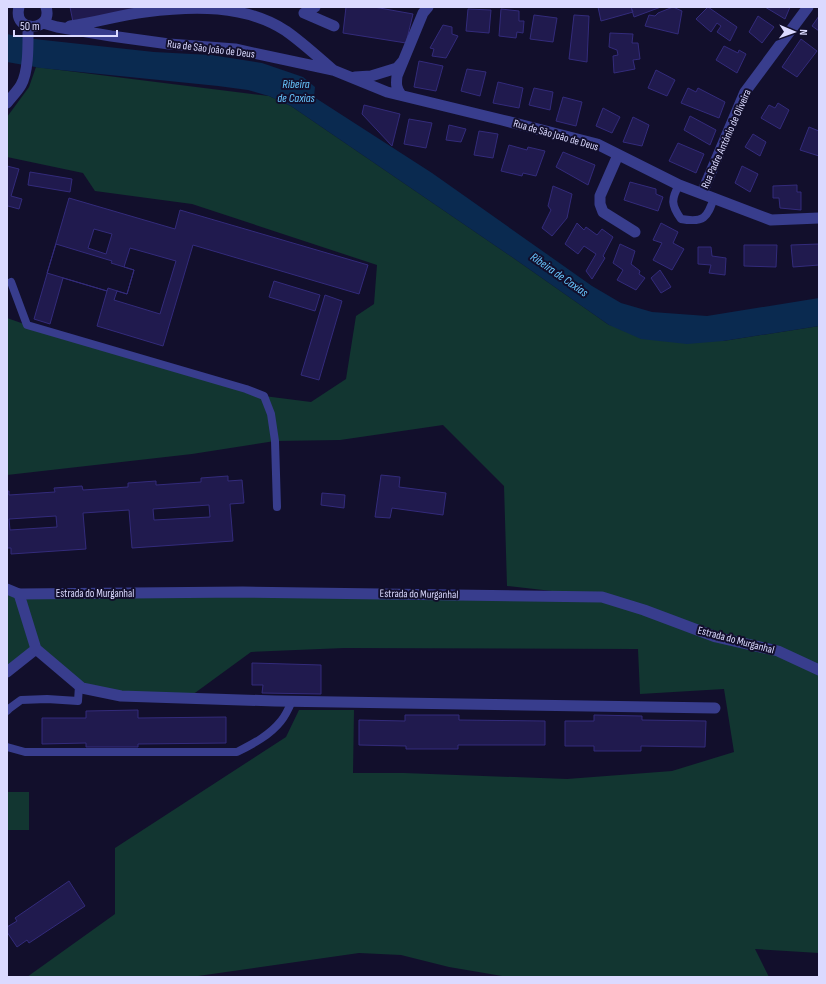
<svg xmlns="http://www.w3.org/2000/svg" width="826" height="984" viewBox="0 0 826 984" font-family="'Sofia Sans Condensed',sans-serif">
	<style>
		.green { fill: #123631 }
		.water { fill: #0a2a50 }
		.building { fill: #201a4e; stroke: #332b7b; fill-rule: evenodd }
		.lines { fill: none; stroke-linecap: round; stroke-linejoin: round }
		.service { stroke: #383d8d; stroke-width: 8 }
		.minor { stroke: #383d8d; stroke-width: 11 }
		.tertiary { stroke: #383d8d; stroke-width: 11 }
		.labels { text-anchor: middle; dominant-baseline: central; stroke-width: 4; stroke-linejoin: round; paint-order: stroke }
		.street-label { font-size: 11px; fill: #dbdaff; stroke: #120f2c }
		.water-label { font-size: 12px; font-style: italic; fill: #68c7ff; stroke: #120f2c }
	</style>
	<rect width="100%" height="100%" fill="#120f2c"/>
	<path class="green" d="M36,67L269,96L291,106L512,257L609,325L723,341L819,326V953L755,949L769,977H508L449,967L401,955L359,953L191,977H27L115,914V848L286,737L299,710H354L353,773H404L567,779L672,771L734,752L724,689L640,694L638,649L344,648L251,652L188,698L82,688L37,649L7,672V589L596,596L507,586L504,486L443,425L340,440L275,441L192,454L7,475V318L27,325L264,396L311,402L346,379L356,316L374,304L377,265L192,204L95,191L83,173L7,157V117L29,87Z
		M7,792H29V830H7Z"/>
	<path class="water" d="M7,34L25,38L154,52L211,55L262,63L303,77L315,87L314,97L432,173L592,286L621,303L652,312L707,316L819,298V326L723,341L687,344L641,339L609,325L512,257L291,106L269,96L248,90L218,86L41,68L7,62Z"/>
	<path class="building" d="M70,7H148L73,22Z
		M346,7H374L413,14L406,43L343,33Z
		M598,7H631L633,12L601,21Z
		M631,7H661L634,17Z
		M673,7L682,11L678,34L645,26L649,15L655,16L658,13Z
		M708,7L737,27L730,41L717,32L721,26L717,23L711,32L696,19Z
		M765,7H790L785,19Z
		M468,9L491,10L489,33L466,31Z
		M501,9L519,11V21H524L523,33L517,32L516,38L499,36Z
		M534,15L557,18L553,42L530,39Z
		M574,15L589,16L587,62L569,59Z
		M758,16L774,27L762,43L749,32Z
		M819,16V31L812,26Z
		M443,25L452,27V34L458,36L446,58L432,56L434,49L430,48Z
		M610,33L633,34L632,43H638L640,59L633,60L635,69L614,73L613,56L618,55L617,50L609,47Z
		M801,39L817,51L797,77L782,67Z
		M724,46L738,53L739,50L746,54L737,73L716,60Z
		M419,61L443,66L436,91L414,87Z
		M467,69L486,72L480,96L461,91Z
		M656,70L675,80L667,96L648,88Z
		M498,82L523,88L519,108L493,103Z
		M534,88L553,92L550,110L529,105Z
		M688,88L696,92L698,88L725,102L719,118L681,103Z
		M563,97L582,102L576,126L556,121Z
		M778,103L789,110L780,129L761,118L769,105L775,108Z
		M364,105L400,114L392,146L362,114Z
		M603,108L620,117L612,133L596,126Z
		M690,116L716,130L710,145L684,130Z
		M633,117L649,125L642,146L623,142Z
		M409,119L432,123L426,148L404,144Z
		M449,125L466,129L461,142L446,140Z
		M809,127L819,131V156L800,150Z
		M479,131L498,134L493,158L474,155Z
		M753,134L766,142L760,156L745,147Z
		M678,143L704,154L696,173L669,161Z
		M509,145L527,150L528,147L545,151L536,176L523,173L522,176L501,171Z
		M563,152L595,165L588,185L556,167Z
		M7,166L19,169L11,196L22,199L19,209L8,206L7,208Z
		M742,166L758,174L750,192L735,183Z
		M30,172L72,179L70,192L28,185Z
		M630,182L656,189V194L663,197L658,211L624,200Z
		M797,185V192H801V210L780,208L779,198H773V186Z
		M553,186L572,194L567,218L552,236L542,228L551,210L548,206Z
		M69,198L175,229L180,210L368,265L359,294L193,245L163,346L97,326L107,291L63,278L50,324L34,319ZM94,229L112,234L106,254L88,248ZM130,248L176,261L160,314L114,300L117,291L127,294L134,270L124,267Z
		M577,223L584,230L586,227L597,235L602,229L613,237L603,256L605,258L592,279L586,271L596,254L584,246L578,254L565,244Z
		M661,223L678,232L673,243L684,249L672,270L653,260L662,243L653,240Z
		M56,244L112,261L111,263L134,270L127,294L108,288L107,291L47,273Z
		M620,244L635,251L631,264L640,271L639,274L645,278L636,290L617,280L623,270L613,263Z
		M819,244V265L793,267L791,245Z
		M744,245H777L776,267L744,266Z
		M698,247H711L712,256L726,258L725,275L709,273L711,265L698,264Z
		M660,270L671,287L661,293L651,278Z
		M274,281L320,295L315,311L269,297Z
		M325,295L342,301L319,380L301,375Z
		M381,475L400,477L399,487L446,493L443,515L392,508L390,518L375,517Z
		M228,476V481L242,480L244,503L230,504L233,541L132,548L129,510L83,513L86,549L11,554V548H7V491H9V495L55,492L54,488L82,486L83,490L128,487V483L156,481V485L201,482V478ZM209,505L210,517L154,520L153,509ZM56,516L57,527L10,530L9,519Z
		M322,493L345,495L344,508L321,505Z
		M252,663L321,665V694L262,693L263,685H252Z
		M138,710V718L226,717V743L138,744V747H86V743L42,744V718H86V711Z
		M405,715H459V720L545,721V745H458V749H406V746L359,745V720L405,721Z
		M594,715L642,716V720L706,721L705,747L641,746V751H594V746H565V721H594Z
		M69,881L85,906L29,943L27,940L17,947L7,932V927L17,921L15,918Z"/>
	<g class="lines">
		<path class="service" d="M679,185C671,199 671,205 681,219C704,223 707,218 714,198
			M11,282L27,325L246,389L264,396L271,414L275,441L277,507
			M7,711L10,708L21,700L47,699L78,701L79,686
			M7,747L25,752H237C253,744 270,735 281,721C286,715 289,708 292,701"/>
		<path class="minor" d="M19,7C12,34 54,32 46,7
			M315,7L304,13L334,26
			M43,23L57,27L111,36L169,44L235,49L333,70L387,92L502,120L597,144L679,185L771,220L819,218
			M70,26C95,23 119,15 145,12C192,6 245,4 286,31C303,43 318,57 333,70
			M355,77L371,76L397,68L403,61
			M401,95C396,88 396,84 397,76L423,13L428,7
			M7,103C11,97 17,92 21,85C29,71 28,43 28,26
			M618,155L600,196V204L603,212L635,232
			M702,193L745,92L808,7
			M19,594L36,649L82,688L121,696L275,701L715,708
			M7,672L36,649"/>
		<path class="tertiary" d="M7,589L19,594L243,592L602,597L644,610L716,637L778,651L819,670"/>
	</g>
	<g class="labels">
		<g class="street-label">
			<text transform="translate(211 49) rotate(7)">Rua de São João de Deus</text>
			<text transform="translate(556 135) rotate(16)">Rua de São João de Deus</text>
			<text transform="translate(726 139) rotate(-66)">Rua Padre António de Oliveira</text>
			<text x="95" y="593">Estrada do Murganhal</text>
			<text transform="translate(419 594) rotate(1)">Estrada do Murganhal</text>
			<text transform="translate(736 640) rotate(15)">Estrada do Murganhal</text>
		</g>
		<g class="water-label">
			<text x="296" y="84">Ribeira<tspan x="296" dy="14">de Caxias</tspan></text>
			<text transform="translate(559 275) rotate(35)">Ribeira de Caxias</text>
		</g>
	</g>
	<rect width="826" height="984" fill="none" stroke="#dbdaff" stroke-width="16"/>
	<g transform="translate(794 32) rotate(92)" stroke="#120f2c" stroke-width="3" paint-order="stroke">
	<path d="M0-3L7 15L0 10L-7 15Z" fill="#dbdaff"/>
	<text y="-6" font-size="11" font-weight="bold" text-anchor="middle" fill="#dbdaff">N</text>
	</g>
	<path d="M14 30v6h103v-6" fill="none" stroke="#dbdaff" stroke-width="2"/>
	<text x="20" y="30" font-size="12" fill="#dbdaff" stroke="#120f2c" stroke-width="3" paint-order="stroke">50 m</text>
</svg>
